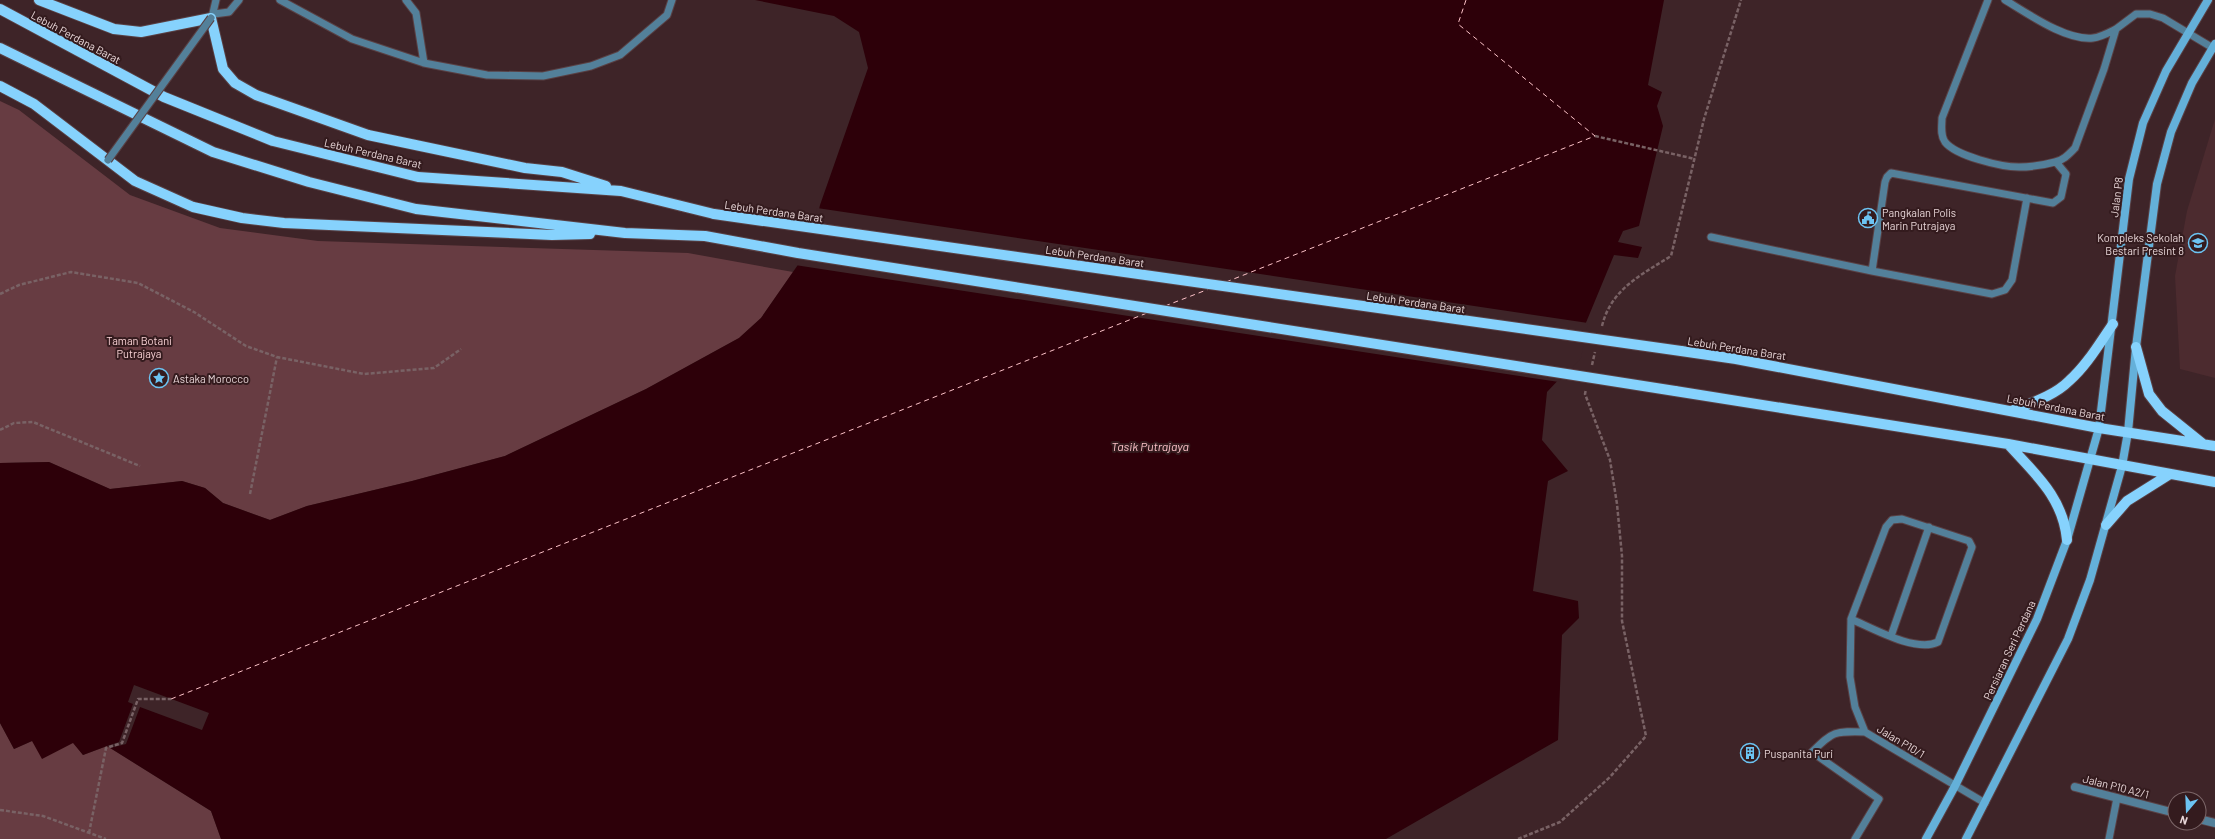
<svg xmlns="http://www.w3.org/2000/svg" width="2215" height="839" viewBox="0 0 2215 839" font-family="Barlow,sans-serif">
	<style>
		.built { fill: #4c2b2f }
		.green { fill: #673c42 }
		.water { fill: #2d0009 }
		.pier { fill: #3e2428 }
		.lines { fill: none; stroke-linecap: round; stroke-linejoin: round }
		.ferry { stroke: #fcc2c8; stroke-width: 1; stroke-dasharray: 5 4; stroke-linecap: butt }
		.lane-casing { stroke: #594044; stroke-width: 9 }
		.street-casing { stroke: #594044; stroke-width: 10 }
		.secondary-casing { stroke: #594044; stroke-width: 10 }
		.primary-casing { stroke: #594044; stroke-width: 12 }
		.path { stroke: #796265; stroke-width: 2.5; stroke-dasharray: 4 2; stroke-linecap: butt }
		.lane { stroke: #53809a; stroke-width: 7 }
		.street { stroke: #53809a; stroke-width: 8 }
		.secondary { stroke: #64b0d9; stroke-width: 8 }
		.primary { stroke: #86d2fd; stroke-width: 10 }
		.lane-bridge-casing { stroke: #594044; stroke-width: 9; stroke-linecap: butt }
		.primary-bridge-casing { stroke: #594044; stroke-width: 12; stroke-linecap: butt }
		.lane-bridge { stroke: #53809a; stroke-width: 7 }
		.primary-bridge { stroke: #86d2fd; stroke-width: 10 }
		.labels { text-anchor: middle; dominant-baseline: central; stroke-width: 4; stroke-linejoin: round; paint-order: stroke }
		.street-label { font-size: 11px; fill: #e8d6d8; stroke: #341b1e }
		.poi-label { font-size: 11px; fill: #e8d6d8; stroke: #341b1e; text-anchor: start }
		.park-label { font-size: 11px; fill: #f9d2d5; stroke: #341b1e }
		.water-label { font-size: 12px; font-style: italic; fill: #fcc2c8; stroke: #341b1e }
	</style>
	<rect width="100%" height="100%" fill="#3e2428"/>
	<path class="built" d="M2215,119V378L2180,369L2175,276L2187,211Z"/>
	<path class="green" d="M0,101L19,110L130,195L220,228L318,241L688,253L793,272L761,318L739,338L646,389L505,456L412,481L307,506L270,520L223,503L205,488L182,481L110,489L49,462L0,463Z
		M0,723L14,749L32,741L74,743L83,755L107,746L211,811L221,839H0Z"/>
	<path class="water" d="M755,0H1664L1648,85L1662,92L1657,106L1663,126L1639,226L1623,231L1618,242L1642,247L1638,258L1614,255L1585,325L1579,358L1547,392L1542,440L1568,471L1548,481L1533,591L1578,601L1579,618L1562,635L1558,740L1386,839H221L211,811L107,746L83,755L73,743L42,759L32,741L14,749L0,723V463L49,462L110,489L182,481L205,488L223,503L270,520L307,506L412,481L505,456L646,389L739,338L761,318L811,246L820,205L868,68L859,32L834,16Z"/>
	<path class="pier" d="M817,208L1588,323L1581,358L1559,382L795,265L809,245Z
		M134,685L209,713L202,730L140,707L126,744L110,748L107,746L119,742L133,704L128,702Z"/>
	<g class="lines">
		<path class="ferry" d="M1226,282L1595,136L1458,24L1466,0
			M1165,306L1209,289
			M171,699L1147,313"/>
		<defs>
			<path id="lane" d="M280,0L352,39L424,63L487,75L543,76L591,66L620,55L667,15L672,0
				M406,0L416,13L424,63
				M1988,0L1942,118C1942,126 1940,135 1945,142C1956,156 2001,167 2019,167C2030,167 2044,165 2055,162C2064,160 2069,154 2075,148L2104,69L2116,29L2136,14H2150L2163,18L2213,48
				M2005,0C2027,13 2066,41 2093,38C2101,37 2108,33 2116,29
				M214,14L229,12L239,0
				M212,17L216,0
				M1711,237L1872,271L1992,294L2005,290L2012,280L2027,198
				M1872,271L1885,182L1887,177L1891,173L2053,203L2061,197L2066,174L2056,162
				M1851,619C1872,628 1916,653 1938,642L1972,547L1969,541L1902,519L1892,520L1886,527L1851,619L1850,677L1855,707L1865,732L1985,803
				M1891,636L1929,527
				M1855,839L1879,799L1812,752C1833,731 1835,731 1865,732
				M2109,839L2117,798"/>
			<path id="street" d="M2075,787L2175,813
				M2199,819L2215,823"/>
			<path id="secondary" d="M1926,839L1955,786L2037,619L2067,540L2099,428L2129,179L2143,123L2166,71L2208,0
				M1966,839L2068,639L2090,580L2122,466L2128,432L2136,347L2157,184L2171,132L2192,83L2215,44"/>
			<path id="primary" d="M39,0L114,29L141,32L211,18L223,69L235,83L256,95L368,135L525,168L562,172L606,186
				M0,9L164,97L273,141L418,177L621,191L714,214
				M0,48L213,152L309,182L416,209L625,233L705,236
				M0,86L34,104L135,181L193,207L242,218L284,223L552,235L590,234
				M2136,347L2149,394L2162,411L2203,444
				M1681,351L1736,359L2099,428L2215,446
				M1675,391L2008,444L2215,482
				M2011,411C2031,403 2054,396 2069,381C2087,365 2099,344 2113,324
				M2008,444C2035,474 2063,497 2067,540
				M2106,525L2127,501L2170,474"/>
		</defs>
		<use href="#lane" class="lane-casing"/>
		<use href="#street" class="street-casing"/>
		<use href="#secondary" class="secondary-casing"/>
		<use href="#primary" class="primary-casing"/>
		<path class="path" d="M1595,136L1695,159
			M0,294L19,285L71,272L138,283L194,312L246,346L277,357L364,374L434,368L461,349
			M1602,326C1611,289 1641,275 1671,256L1704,119L1741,0
			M1592,365L1595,352
			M0,430L14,423L33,422L140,466
			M250,494L277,357
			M0,810L43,816L106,839
			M89,833L106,748L122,743L138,699H171
			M1518,839L1560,822L1610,777L1646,736L1622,621V556L1617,504L1610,460L1585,394L1586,389"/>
		<use href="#lane" class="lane"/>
		<use href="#street" class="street"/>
		<use href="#secondary" class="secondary"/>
		<use href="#primary" class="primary"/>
		<defs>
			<path id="lane-bridge" d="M108,160L211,18"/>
			<path id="primary-bridge" d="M714,214L1681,351
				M705,236L798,253L1675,391"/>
		</defs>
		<use href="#lane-bridge" class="lane-bridge-casing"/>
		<use href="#primary-bridge" class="primary-bridge-casing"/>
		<use href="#lane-bridge" class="lane-bridge"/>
		<use href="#primary-bridge" class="primary-bridge"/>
	</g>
	<defs>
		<symbol id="civic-ring" viewBox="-11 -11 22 22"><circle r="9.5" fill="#341b1e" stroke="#6cc3f2" stroke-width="1.5"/><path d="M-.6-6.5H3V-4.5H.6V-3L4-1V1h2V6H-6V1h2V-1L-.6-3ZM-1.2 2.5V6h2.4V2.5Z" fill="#6cc3f2"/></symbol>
		<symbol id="school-ring" viewBox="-11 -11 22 22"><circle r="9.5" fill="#341b1e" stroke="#6cc3f2" stroke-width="1.5"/><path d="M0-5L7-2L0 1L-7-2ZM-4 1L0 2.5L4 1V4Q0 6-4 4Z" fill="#6cc3f2"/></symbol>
		<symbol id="sight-ring" viewBox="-11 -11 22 22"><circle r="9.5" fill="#341b1e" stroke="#6cc3f2" stroke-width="1.5"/><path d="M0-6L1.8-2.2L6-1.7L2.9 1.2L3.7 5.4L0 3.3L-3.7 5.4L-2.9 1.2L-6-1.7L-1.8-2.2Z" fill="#6cc3f2"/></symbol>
		<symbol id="building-ring" viewBox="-11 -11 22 22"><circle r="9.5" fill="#341b1e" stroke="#6cc3f2" stroke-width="1.5"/><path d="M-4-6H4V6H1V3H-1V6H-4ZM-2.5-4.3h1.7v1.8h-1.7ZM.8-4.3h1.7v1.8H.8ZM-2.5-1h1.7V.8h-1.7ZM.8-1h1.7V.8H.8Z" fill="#6cc3f2"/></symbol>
	</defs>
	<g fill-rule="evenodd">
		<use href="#civic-ring" x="1857" y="207" width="22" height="22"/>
		<use href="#school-ring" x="2187" y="232" width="22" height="22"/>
		<use href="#sight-ring" x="148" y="367" width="22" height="22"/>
		<use href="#building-ring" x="1739" y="742" width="22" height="22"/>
	</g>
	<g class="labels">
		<g class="street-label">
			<text transform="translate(76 37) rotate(28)">Lebuh Perdana Barat</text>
			<text transform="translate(373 153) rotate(13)">Lebuh Perdana Barat</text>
			<text transform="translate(2116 197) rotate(-83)">Jalan P8</text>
			<text transform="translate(774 211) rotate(8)">Lebuh Perdana Barat</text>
			<text transform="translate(1095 256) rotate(8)">Lebuh Perdana Barat</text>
			<text transform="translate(1416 302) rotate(8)">Lebuh Perdana Barat</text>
			<text transform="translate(1737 348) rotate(9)">Lebuh Perdana Barat</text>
			<text transform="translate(2056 407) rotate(11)">Lebuh Perdana Barat</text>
			<text transform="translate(2009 650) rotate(-65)">Persiaran Seri Perdana</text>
			<text transform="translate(1901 741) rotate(31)">Jalan P10/1</text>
			<text transform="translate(2116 786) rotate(14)">Jalan P10 A2/1</text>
		</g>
		<g class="poi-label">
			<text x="1882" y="212">Pangkalan Polis<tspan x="1882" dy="13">Marin Putrajaya</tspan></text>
			<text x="2184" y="237" text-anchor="end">Kompleks Sekolah<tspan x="2184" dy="13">Bestari Presint 8</tspan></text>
			<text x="173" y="378">Astaka Morocco</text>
			<text x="1764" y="753">Puspanita Puri</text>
		</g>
		<g class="park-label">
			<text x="139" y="340">Taman Botani<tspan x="139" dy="13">Putrajaya</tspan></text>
		</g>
		<g class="water-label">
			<text x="1150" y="446">Tasik Putrajaya</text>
		</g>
	</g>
	<g transform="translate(2187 811) rotate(199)"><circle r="19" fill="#341b1e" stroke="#7c6668"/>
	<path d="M0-3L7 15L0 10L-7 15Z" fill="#6cc3f2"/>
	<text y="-6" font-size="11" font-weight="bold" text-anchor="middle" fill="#e8d6d8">N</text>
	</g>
</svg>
